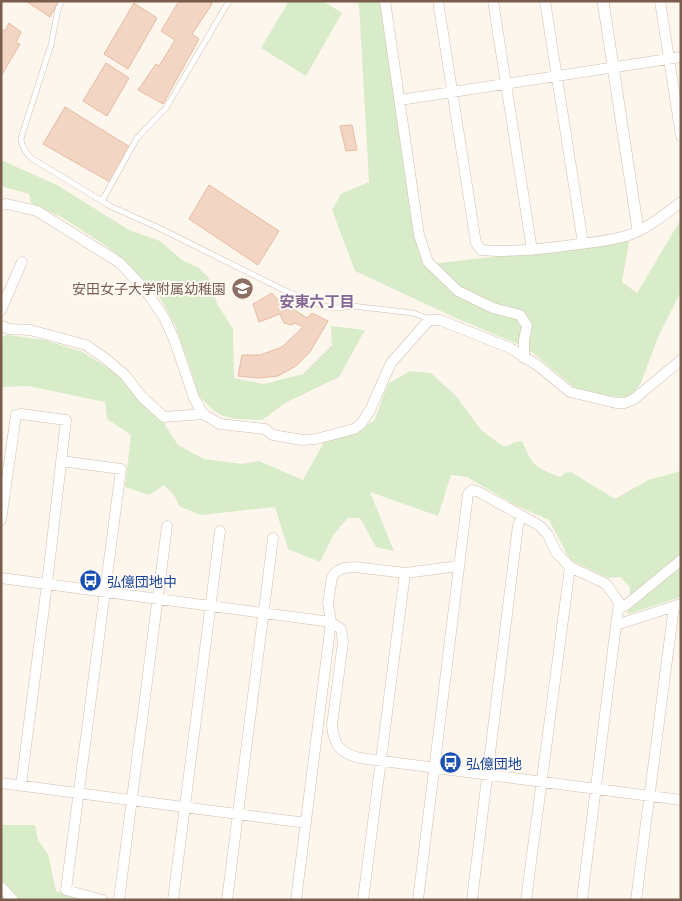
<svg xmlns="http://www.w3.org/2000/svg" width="682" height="901" viewBox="0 0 682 901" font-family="'Titillium Web','Noto Sans JP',sans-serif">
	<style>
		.green { fill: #d8ecc9 }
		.building { fill: #f3d5c3; stroke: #e6bba3 }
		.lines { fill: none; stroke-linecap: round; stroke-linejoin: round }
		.service-casing { stroke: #d1beb0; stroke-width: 6 }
		.minor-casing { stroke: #d1beb0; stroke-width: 11 }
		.tertiary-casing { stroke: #d1beb0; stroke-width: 12 }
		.service { stroke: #fff; stroke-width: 5 }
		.minor { stroke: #fff; stroke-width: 10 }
		.tertiary { stroke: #fff; stroke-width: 11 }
		.labels { text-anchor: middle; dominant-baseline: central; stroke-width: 4; stroke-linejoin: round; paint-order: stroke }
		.education-label { font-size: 14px; fill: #785e54; stroke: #fffaf3; text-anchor: end }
		.transit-label { font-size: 14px; fill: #164399; stroke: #fffaf3; text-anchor: start }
		.neighbourhood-label { font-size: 15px; font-weight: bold; fill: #846695; stroke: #fffaf3 }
	</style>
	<rect width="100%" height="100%" fill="#fdf6ec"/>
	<path class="green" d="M289,1H323L342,13L306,76L261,48Z
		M353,1H380L423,265L629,241L622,282L637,293L681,219V291L658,337L641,383L636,390L627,397L601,396L575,388L533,353L518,344L458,319L355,271L332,210L341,194L369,182L359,4Z
		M1,160L57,185L129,230L160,241L182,260L199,268L209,278L217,304L233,329L234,378L264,384L303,374L332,345L331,326L365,330L339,377L287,402L262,420L236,419L223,416L214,411L198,395L192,373L175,325L158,295L124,260L106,246L63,218L31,203L29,194L1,186Z
		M7,335L45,340L83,352L122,377L163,422L178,445L204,459L242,464L259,461L303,480L324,442L350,434L374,421L388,384L410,371L431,373L456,396L481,430L503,446H508L515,442L522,441C533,467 535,467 560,477L565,473L571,472L615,499L648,480L681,471V597L628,614L630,587L620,577L608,578L570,560L549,520L515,505L467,477L451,475L438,516L370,492L394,551L376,547L360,518H348L334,534L320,562L288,549L275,507L201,515L179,506L174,495L164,485L149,495L125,487L131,435L107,419L105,402L28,386L3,387L1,392V337Z
		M1,825H35L38,840L48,854L56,891L85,900H17L1,882Z"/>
	<path class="building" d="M26,1H59L50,17Z
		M179,1H211L212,4L192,34L199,39L163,104L138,90L156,64L159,66L175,40L161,31Z
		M134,3L157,18L128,69L104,54Z
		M9,23L21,32L16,43L20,44L1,76V29L5,31Z
		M106,63L129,78L107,116L83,101Z
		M65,107L130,147L110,182L43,144Z
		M352,125L357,150L346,151L340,126Z
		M209,185L279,231L258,265L189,219Z
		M272,293L277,299L294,305L293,309L307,318L312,313L328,321L310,352L296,366L278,376L259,378L238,376L242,355H260L282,347L303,327L295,323L291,325L284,323L280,314L259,322L253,304Z"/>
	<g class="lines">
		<defs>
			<path id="service" d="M62,1L58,9L51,45L21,138C21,147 26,152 31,158L110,206L161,229L288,292L323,306L338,308L352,306L413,313L429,319
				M102,201L137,138L166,108L229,1"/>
			<path id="minor" d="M385,1L419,235L428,262L458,291L493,308L520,315L527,326L524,340V358
				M438,1L476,243L481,250C515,253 547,248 580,244C596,242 614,240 629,235C648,228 665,214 681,202
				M493,1L532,250
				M545,1L583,243
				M660,1L681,136
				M400,100L681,57
				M1,205L7,204L37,211L120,263L146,291L165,319L175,342L194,398L203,414L220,424L265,429L273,435L302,440L316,439L354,429L361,424L370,410L391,363L429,320H440L510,348L537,365L570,392L616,403H625L634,399L681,360
				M1,310L22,262
				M1,326L9,329L30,330L86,345L106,359L125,375L142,397L164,417L203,414
				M61,461L121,469L66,890L102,900
				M1,520L16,415L21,414L66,420L47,584L21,785
				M1,578L331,622L341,629L343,642L332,725C334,746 340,753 360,758L681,800
				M619,608L625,606L681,560
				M1,783L306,823
				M1,887L13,900
				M119,900L167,526
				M173,900L220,531
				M227,900L273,538
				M296,900L331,622L328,603L332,577L337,571L344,568L355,567L405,573L459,566
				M363,900L405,573
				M418,900L468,494L472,490L479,492L540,526L548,535L556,552L570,567L606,584L619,602L616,625L681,604
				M472,900L518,525L522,516
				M526,900L570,567
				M582,900L616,625
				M636,900L674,606"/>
			<path id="tertiary" d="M603,1L638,230"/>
		</defs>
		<use href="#service" class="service-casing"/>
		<use href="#minor" class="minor-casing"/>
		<use href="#tertiary" class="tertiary-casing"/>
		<use href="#service" class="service"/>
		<use href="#minor" class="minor"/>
		<use href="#tertiary" class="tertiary"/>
	</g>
	<defs>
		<symbol id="school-disc" viewBox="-11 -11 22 22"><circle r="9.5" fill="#8d6e63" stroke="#fffaf3"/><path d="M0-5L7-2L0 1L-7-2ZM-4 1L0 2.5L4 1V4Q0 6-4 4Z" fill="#fff"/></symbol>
		<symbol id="bus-disc" viewBox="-11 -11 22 22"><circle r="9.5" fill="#1a4fb4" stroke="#fffaf3"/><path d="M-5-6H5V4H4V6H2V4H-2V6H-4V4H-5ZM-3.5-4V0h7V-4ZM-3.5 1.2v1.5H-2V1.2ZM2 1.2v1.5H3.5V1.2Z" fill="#fff"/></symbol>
	</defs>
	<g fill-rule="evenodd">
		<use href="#school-disc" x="230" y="276" width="25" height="25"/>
		<use href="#bus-disc" x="78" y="568" width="25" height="25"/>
		<use href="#bus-disc" x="438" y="750" width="25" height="25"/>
	</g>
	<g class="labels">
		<g class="education-label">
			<text x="226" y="288">安田女子大学附属幼稚園</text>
		</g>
		<g class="transit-label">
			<text x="107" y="581">弘億団地中</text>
			<text x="466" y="763">弘億団地</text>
		</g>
		<g class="neighbourhood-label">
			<text x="317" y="301">安東六丁目</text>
		</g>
	</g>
	<rect width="682" height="901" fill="none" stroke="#7a5c4d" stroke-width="5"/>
</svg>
